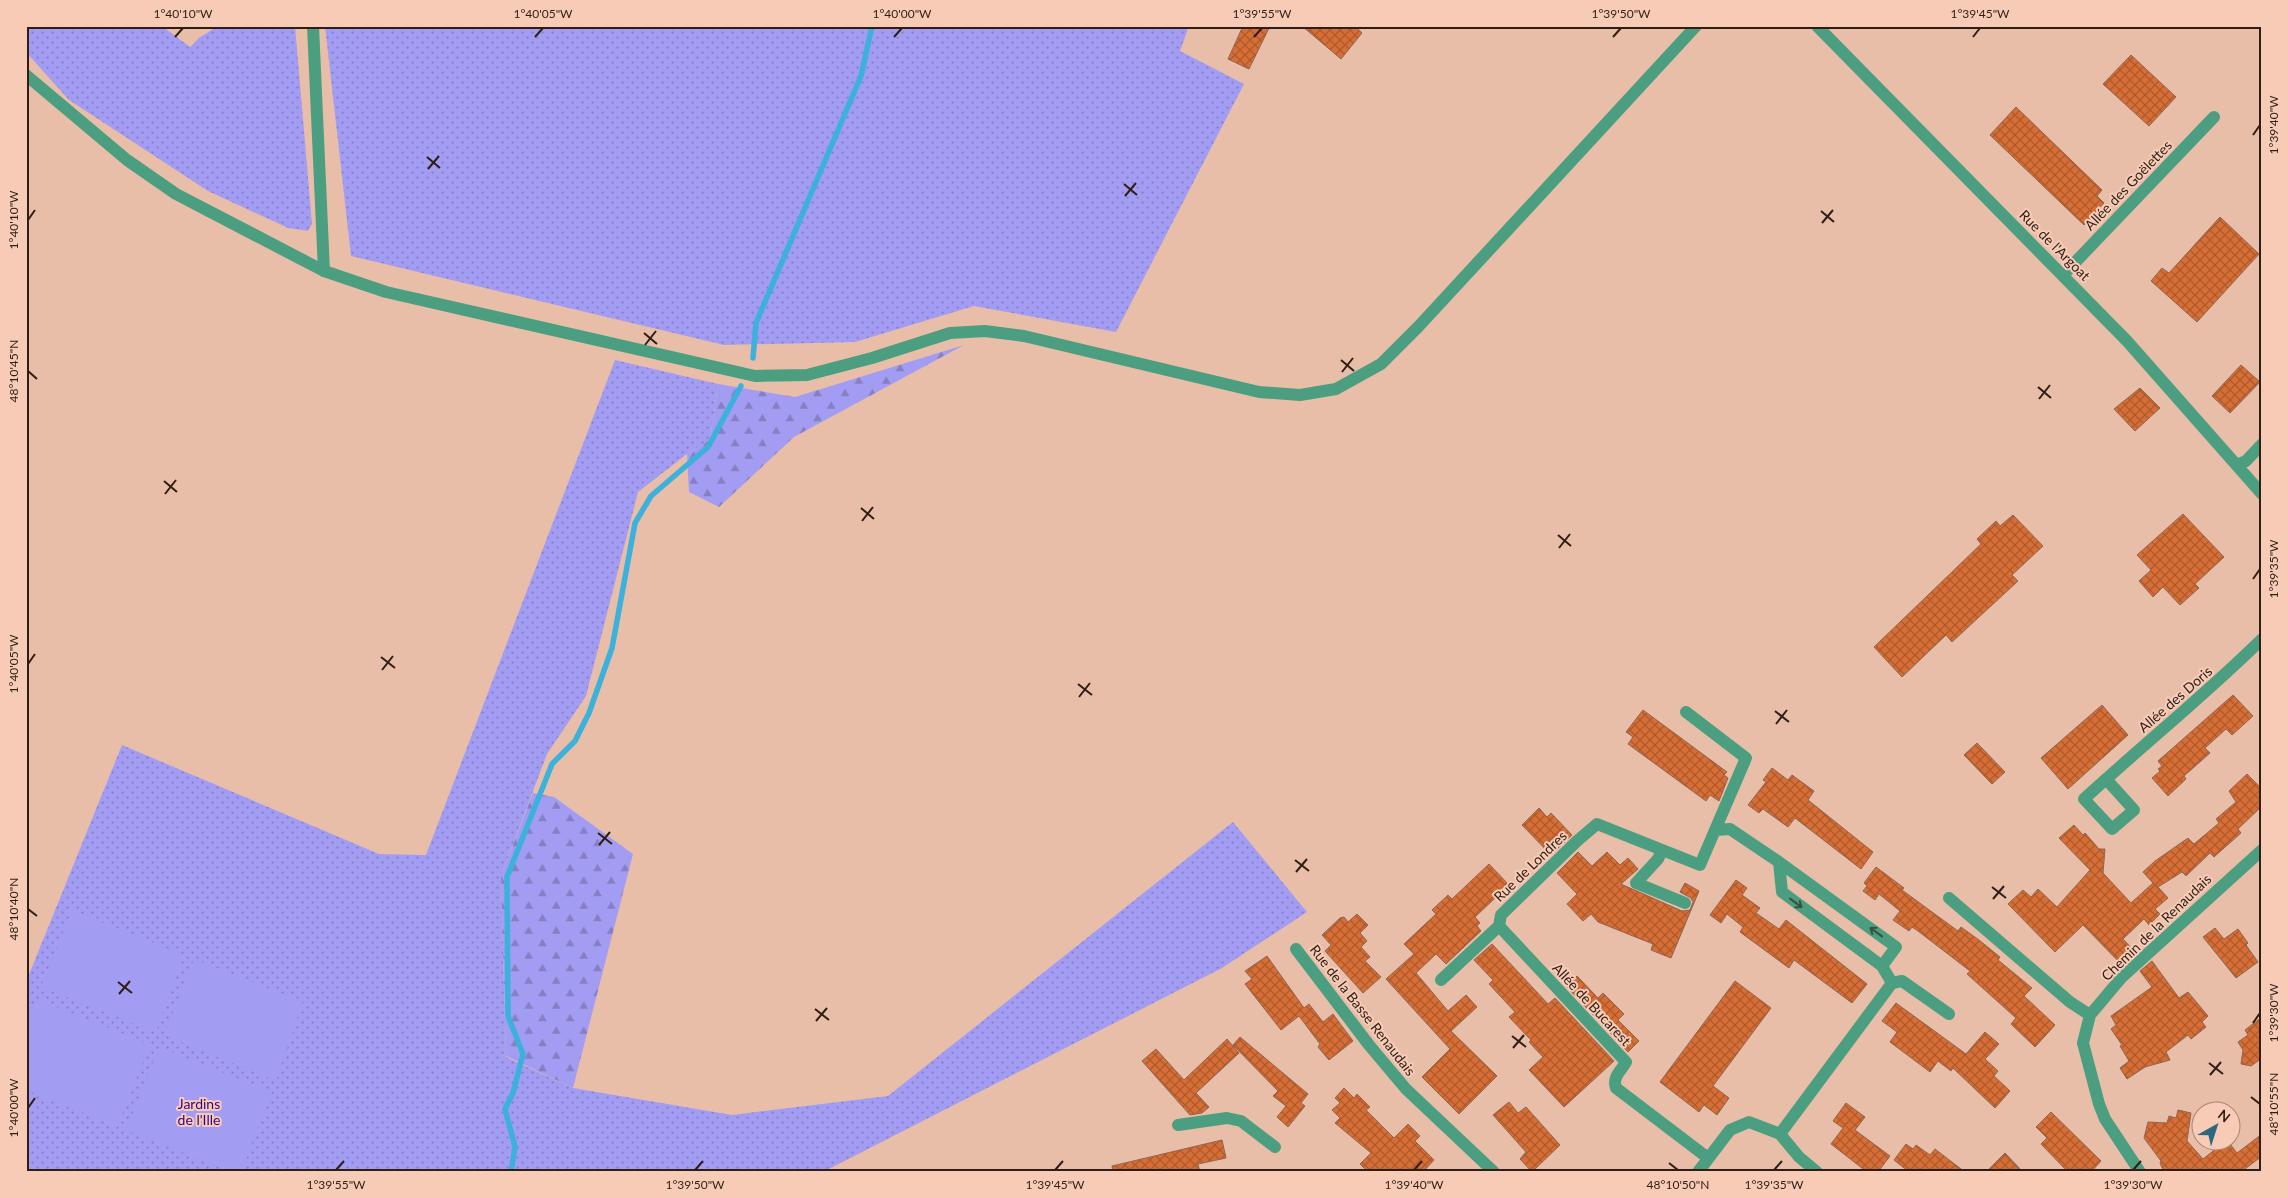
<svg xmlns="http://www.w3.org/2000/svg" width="2288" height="1198" viewBox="0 0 2288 1198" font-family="Lato,sans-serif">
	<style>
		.grass { fill: url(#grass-dots) }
		.forest { fill: url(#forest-firs) }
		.garden { fill: #a39cf3 }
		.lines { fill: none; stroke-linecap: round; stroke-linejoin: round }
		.stream { stroke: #3cb1dc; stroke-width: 5.5 }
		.building { fill: url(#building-cross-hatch); stroke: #8d6654 }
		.minor { stroke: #4c9e80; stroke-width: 12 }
		.tertiary { stroke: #4c9e80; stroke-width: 12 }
		.oneway { stroke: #3a5140 }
		.ticks { fill: none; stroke: #2e1e16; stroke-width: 2 }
		.labels { text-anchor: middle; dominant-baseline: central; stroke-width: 4; stroke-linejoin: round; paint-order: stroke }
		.street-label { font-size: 14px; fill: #2e1e16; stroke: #f7cbb6 }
		.park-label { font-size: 14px; fill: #340485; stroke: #f7cbb6 }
		.neatline { fill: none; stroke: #2e1e16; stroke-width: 2 }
		.ticks-label { font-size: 12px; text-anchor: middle; fill: #2e1e16 }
	</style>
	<defs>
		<pattern id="grass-dots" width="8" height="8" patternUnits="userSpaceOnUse" patternTransform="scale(1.25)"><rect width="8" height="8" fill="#a39cf3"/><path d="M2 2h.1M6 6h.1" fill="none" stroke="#857fc4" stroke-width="1.8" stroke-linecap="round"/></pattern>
		<pattern id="forest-firs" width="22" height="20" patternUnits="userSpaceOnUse" patternTransform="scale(1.25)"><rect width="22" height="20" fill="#a39cf3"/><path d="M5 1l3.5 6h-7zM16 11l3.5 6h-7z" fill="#857fc4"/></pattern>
		<pattern id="building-cross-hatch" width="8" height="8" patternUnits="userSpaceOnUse" patternTransform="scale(1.25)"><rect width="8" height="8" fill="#d66e35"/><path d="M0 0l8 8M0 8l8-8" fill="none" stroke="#ae5a2c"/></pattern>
	</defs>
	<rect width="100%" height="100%" fill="#e9bea9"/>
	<path class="grass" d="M26,26H162L190,47L199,38L218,26H295L312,224L308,231L288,228L208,191L69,100L26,52Z
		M325,26H1189L1180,51L1244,84L1116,332L974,306L855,342L724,345L351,256Z
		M615,360L718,384L710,440L687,454L638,492L586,696L547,754L501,876L506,1057L573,1088L732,1115L888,1096L1233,822L1307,912L1222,968L823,1172H26V982L122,745L379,854L426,855Z"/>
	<path class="forest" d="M964,345L794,437L719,507L689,492L687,454L710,440L718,384L795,397Z
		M533,793L554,797L633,854L573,1088L506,1056L501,876Z"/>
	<path class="garden" d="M72,910L184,955L156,1032L41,987Z
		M194,959L303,1002L276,1081L164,1035Z
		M37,999L150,1045L117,1127L26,1090V1026Z
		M159,1047L272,1092L241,1172H232L126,1130Z"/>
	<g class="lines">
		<path class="stream" d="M753,358L756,323L861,76L872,26
			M511,1172L515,1147L505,1109L513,1093L523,1054L508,1016L507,877L552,764L575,741L589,713L612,648L635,523L651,496L708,447L741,386"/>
	</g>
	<path class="building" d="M1243,26H1270L1249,69L1228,59Z
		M1302,26H1355L1362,33L1341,59Z
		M2131,55L2176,97L2149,126L2103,84Z
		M2016,107L2102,190L2097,196L2104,203L2084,225L1990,135Z
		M2220,217L2259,254L2197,322L2151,281L2162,268L2169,273Z
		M2241,365L2260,382L2230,413L2212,396Z
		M2140,388L2160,408L2135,431L2114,409Z
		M2183,514L2224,557L2195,584L2199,588L2180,605L2163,587L2153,597L2139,581L2151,570L2137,555Z
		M2013,515L2043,546L2012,575L2018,581L1952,642L1946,635L1902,677L1874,647L1981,544L1977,539L1996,521L2000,526Z
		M2233,695L2253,716L2232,735L2226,729L2205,748L2210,753L2184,776L2186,779L2168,796L2152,778L2160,771L2158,769L2162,766L2158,761Z
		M2102,705L2128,735L2068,789L2041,758Z
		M1643,710L1727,772L1724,775L1728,778L1719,801L1710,795L1706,801L1628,744L1633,737L1626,732Z
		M1977,743L2005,772L1992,784L1964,755Z
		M1772,768L1788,780L1792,775L1814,791L1808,800L1873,852L1861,869L1795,818L1788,827L1763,809L1759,813L1748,805L1766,782L1763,780Z
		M2247,774L2262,789V806L2238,829L2241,833L2214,857L2210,853L2186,876L2182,872L2158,887L2168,898L2155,909L2160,914L2149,925L2144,919L2123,939L2136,953L2123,966L2083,925L2055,952L2008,904L2023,890L2031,897L2038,889L2057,907L2090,870L2059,838L2074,825L2083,835L2085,833L2099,849H2105L2103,873L2131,903L2153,883L2143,872L2155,861L2188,838L2194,844L2219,823L2216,819L2236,802L2229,791Z
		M1539,808L1547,817L1551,813L1572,835L1551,855L1522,825Z
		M1578,852L1592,866L1607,852L1620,865L1628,858L1638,869L1621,884L1682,911L1690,910L1693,902L1691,898L1680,892L1685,883L1699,891L1671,958L1651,950L1653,944L1598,922L1591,914L1583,921L1567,904L1577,894L1557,873Z
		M1489,864L1509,885L1475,917L1480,923L1477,926L1481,931L1446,964L1436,954L1416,973L1448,1011L1466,995L1477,1007L1451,1031L1497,1076L1459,1114L1422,1077L1450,1049L1386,979L1414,954L1404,944L1436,914L1432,910L1448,895L1452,899Z
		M1876,867L1904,888L1902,890L1958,931L1961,927L1979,940L2000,957L1998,960L2032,988L2024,996L2055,1025L2035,1047L2011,1024L2016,1018L1967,974L1970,971L1918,931L1912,927L1909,931L1893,920L1900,911L1879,894L1875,900L1863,891L1867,886L1864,883Z
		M1736,880L1747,888L1742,895L1760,908L1756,913L1779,929L1786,920L1867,984L1852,1003L1794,960L1789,968L1740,932L1743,927L1727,914L1721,923L1710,915Z
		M1357,914L1368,925L1360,933L1367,941L1361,947L1370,957L1365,961L1381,977L1363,993L1325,951L1331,945L1322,935L1340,918L1344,917L1348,922Z
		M2215,928L2224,939L2238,929L2248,943L2246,945L2258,962L2236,978L2203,937Z
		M1492,944L1548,1004L1555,998L1614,1061L1564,1107L1529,1070L1543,1057L1529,1042L1531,1040L1509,1017L1515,1012L1489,984L1493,980L1474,960Z
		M1267,956L1304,1008L1309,1004L1323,1022L1333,1014L1353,1041L1329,1060L1318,1047L1320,1044L1299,1016L1281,1030L1245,984L1252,979L1245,971Z
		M2152,961L2179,998L2188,992L2208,1016L2202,1022L2206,1027L2191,1039L2188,1035L2166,1052L2170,1060L2145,1067L2127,1079L2120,1068L2129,1061L2120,1046L2122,1045L2111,1029L2116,1025L2111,1016L2152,987L2140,971Z
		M1577,976L1598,998L1603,993L1624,1014L1618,1020L1639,1041L1628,1052L1567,987Z
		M1735,981L1771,1008L1713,1086L1729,1098L1717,1115L1704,1105L1699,1112L1660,1082Z
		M1896,1003L1966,1054L1985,1032L1999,1044L1985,1059L1998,1071L1994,1076L2010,1091L1995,1108L1953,1068L1951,1071L1938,1061L1930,1072L1890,1042L1897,1032L1882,1021Z
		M2262,1017V1058L2251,1066L2241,1064L2243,1050L2238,1042L2248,1035L2245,1030Z
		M1240,1037L1308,1094L1301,1103L1305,1106L1288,1127L1277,1117L1286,1106L1273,1096L1278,1091L1233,1045Z
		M1227,1039L1239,1053L1196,1093L1209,1107L1202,1113L1190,1115L1142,1061L1156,1049L1184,1080Z
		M1344,1088L1354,1098L1357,1094L1370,1107L1366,1110L1394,1138L1408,1124L1420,1136L1415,1141L1434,1160L1423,1172H1368L1360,1164L1371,1153L1335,1123L1340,1118L1332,1110L1340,1103L1335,1098Z
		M1509,1102L1518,1113L1526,1107L1560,1145L1532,1172L1520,1159L1526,1152L1493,1115Z
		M1846,1103L1865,1117L1855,1130L1890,1156L1878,1172H1867L1831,1144L1843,1128L1833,1121Z
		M2178,1110L2191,1113L2187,1141L2203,1159L2227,1140L2237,1153L2262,1134V1156L2241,1172H2164L2160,1163L2161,1161L2144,1138L2148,1122L2167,1123L2169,1116L2176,1118Z
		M2051,1112L2101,1161L2091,1172H2068L2041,1144L2047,1138L2036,1127Z
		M1222,1140L1226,1158L1198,1164L1200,1172H1113L1112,1166Z
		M1906,1144L1913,1149L1916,1145L1930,1155L1935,1149L1965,1172H1909L1894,1160Z
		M2005,1153L2023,1172H1986Z"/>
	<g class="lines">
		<path class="minor" d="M313,26L324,271
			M2063,275L2214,117
			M2237,465L2246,461L2262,444
			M2106,779L2134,810L2112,829L2084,799C2143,745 2205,695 2262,639
			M1716,830L1730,829L1779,862L1896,947L1882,966
			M1662,850L1658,859L1636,883L1685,903
			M1779,862L1782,892L1882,966L1892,983L1780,1134L1799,1157L1817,1172
			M1949,898L2070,1002L2090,1015
			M1499,926L1626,1062C1621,1071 1612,1077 1616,1088L1708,1158
			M1296,949L1369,1045L1406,1089L1494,1172
			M1441,980L1499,926L1501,915L1577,841L1597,824L1700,865L1746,758L1686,712
			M1892,983L1902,981L1949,1014
			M1178,1125L1227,1118L1241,1121L1275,1147
			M1698,1172L1730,1130L1749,1122L1780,1134
			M2140,1172L2105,1119L2099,1104L2083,1043L2090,1015L2122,977L2262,850"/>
		<path class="tertiary" d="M1817,26L2127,341L2262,494
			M26,75L127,160L176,194L324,271L386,292L755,376L807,375L872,358L950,333L985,331L1024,336L1259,392L1300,395L1336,389L1381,364L1419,326L1696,26"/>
	</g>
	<defs><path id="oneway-shaft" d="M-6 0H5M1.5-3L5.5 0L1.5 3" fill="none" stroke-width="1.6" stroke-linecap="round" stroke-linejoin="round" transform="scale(1.25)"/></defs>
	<g class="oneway">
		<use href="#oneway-shaft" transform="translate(1796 903) rotate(36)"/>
		<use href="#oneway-shaft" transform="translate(1876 932) rotate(-144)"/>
	</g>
	<path class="ticks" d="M175,37L183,28M535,37L543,28M894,37L902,28M1254,37L1262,28M1613,37L1621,28M1973,37L1980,28M2253,135L2260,125M427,157L440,168M428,169L439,156M1124,184L1137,195M1125,196L1136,183M1821,211L1834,222M28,220L35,210M1822,223L1833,210M644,333L657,344M645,345L656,331M1341,360L1354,371M28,371L37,379M1342,372L1353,358M2038,387L2051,398M2039,399L2050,385M164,481L177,492M165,494L176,480M861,508L874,519M862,521L873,507M1558,535L1571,546M1559,548L1570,534M2253,579L2260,569M381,657L395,668M28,664L35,654M382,670L393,656M1078,684L1092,695M1079,697L1090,683M1775,711L1789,722M1776,724L1787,710M598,833L612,844M599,845L610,832M1295,860L1309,871M1296,872L1307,859M1992,887L2006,898M1993,899L2004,886M28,909L37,916M118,982L132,993M119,994L130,981M815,1009L829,1020M816,1021L827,1008M2253,1023L2260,1013M1512,1036L1526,1047M1513,1048L1524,1035M2209,1063L2223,1074M2210,1075L2221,1062M2251,1097L2260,1104M28,1108L35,1098M1669,1163L1678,1170M336,1170L344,1161M695,1170L703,1161M1055,1170L1063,1161M1414,1170L1422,1161M1774,1170L1782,1161M2133,1170L2141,1161"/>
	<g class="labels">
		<g class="street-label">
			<text transform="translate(2128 185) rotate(-46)">Allée des Goëlettes</text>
			<text transform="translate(2055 245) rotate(45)">Rue de l'Argoat</text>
			<text transform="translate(2175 699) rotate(-41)">Allée des Doris</text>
			<text transform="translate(1530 866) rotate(-44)">Rue de Londres</text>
			<text transform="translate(2156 927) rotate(-44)">Chemin de la Renaudais</text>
			<text transform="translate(1592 1004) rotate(47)">Allée de Bucarest</text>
			<text transform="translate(1363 1010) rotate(52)">Rue de la Basse Renaudais</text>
		</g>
		<g class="park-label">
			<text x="199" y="1103">Jardins<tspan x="199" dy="16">de l'Ille</tspan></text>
		</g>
	</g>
	<rect width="2288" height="1198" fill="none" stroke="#f7cbb6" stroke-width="55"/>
	<g transform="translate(2216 1126) rotate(39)"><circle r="24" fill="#f7cbb6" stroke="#a78676"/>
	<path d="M0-4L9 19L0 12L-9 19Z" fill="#2c6880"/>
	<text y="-8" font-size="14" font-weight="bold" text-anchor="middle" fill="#2e1e16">N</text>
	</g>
	<rect x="28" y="28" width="2232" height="1142" class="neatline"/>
	<g class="ticks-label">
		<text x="183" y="18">1°40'10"W</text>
		<text x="543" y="18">1°40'05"W</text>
		<text x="902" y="18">1°40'00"W</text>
		<text x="1262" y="18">1°39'55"W</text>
		<text x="1621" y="18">1°39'50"W</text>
		<text x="1980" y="18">1°39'45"W</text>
		<text transform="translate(2274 125) rotate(-90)" y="4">1°39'40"W</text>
		<text transform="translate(14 220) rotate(-90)" y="4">1°40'10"W</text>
		<text transform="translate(14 371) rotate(-90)" y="4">48°10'45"N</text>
		<text transform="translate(2274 569) rotate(-90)" y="4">1°39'35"W</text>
		<text transform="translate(14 664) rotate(-90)" y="4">1°40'05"W</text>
		<text transform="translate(14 909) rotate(-90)" y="4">48°10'40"N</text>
		<text transform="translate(2274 1013) rotate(-90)" y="4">1°39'30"W</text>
		<text transform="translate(2274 1104) rotate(-90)" y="4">48°10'55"N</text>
		<text transform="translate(14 1108) rotate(-90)" y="4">1°40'00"W</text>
		<text x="336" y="1189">1°39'55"W</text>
		<text x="695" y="1189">1°39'50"W</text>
		<text x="1055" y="1189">1°39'45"W</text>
		<text x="1414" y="1189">1°39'40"W</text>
		<text x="1678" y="1189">48°10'50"N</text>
		<text x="1774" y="1189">1°39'35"W</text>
		<text x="2133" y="1189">1°39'30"W</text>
	</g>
</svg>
